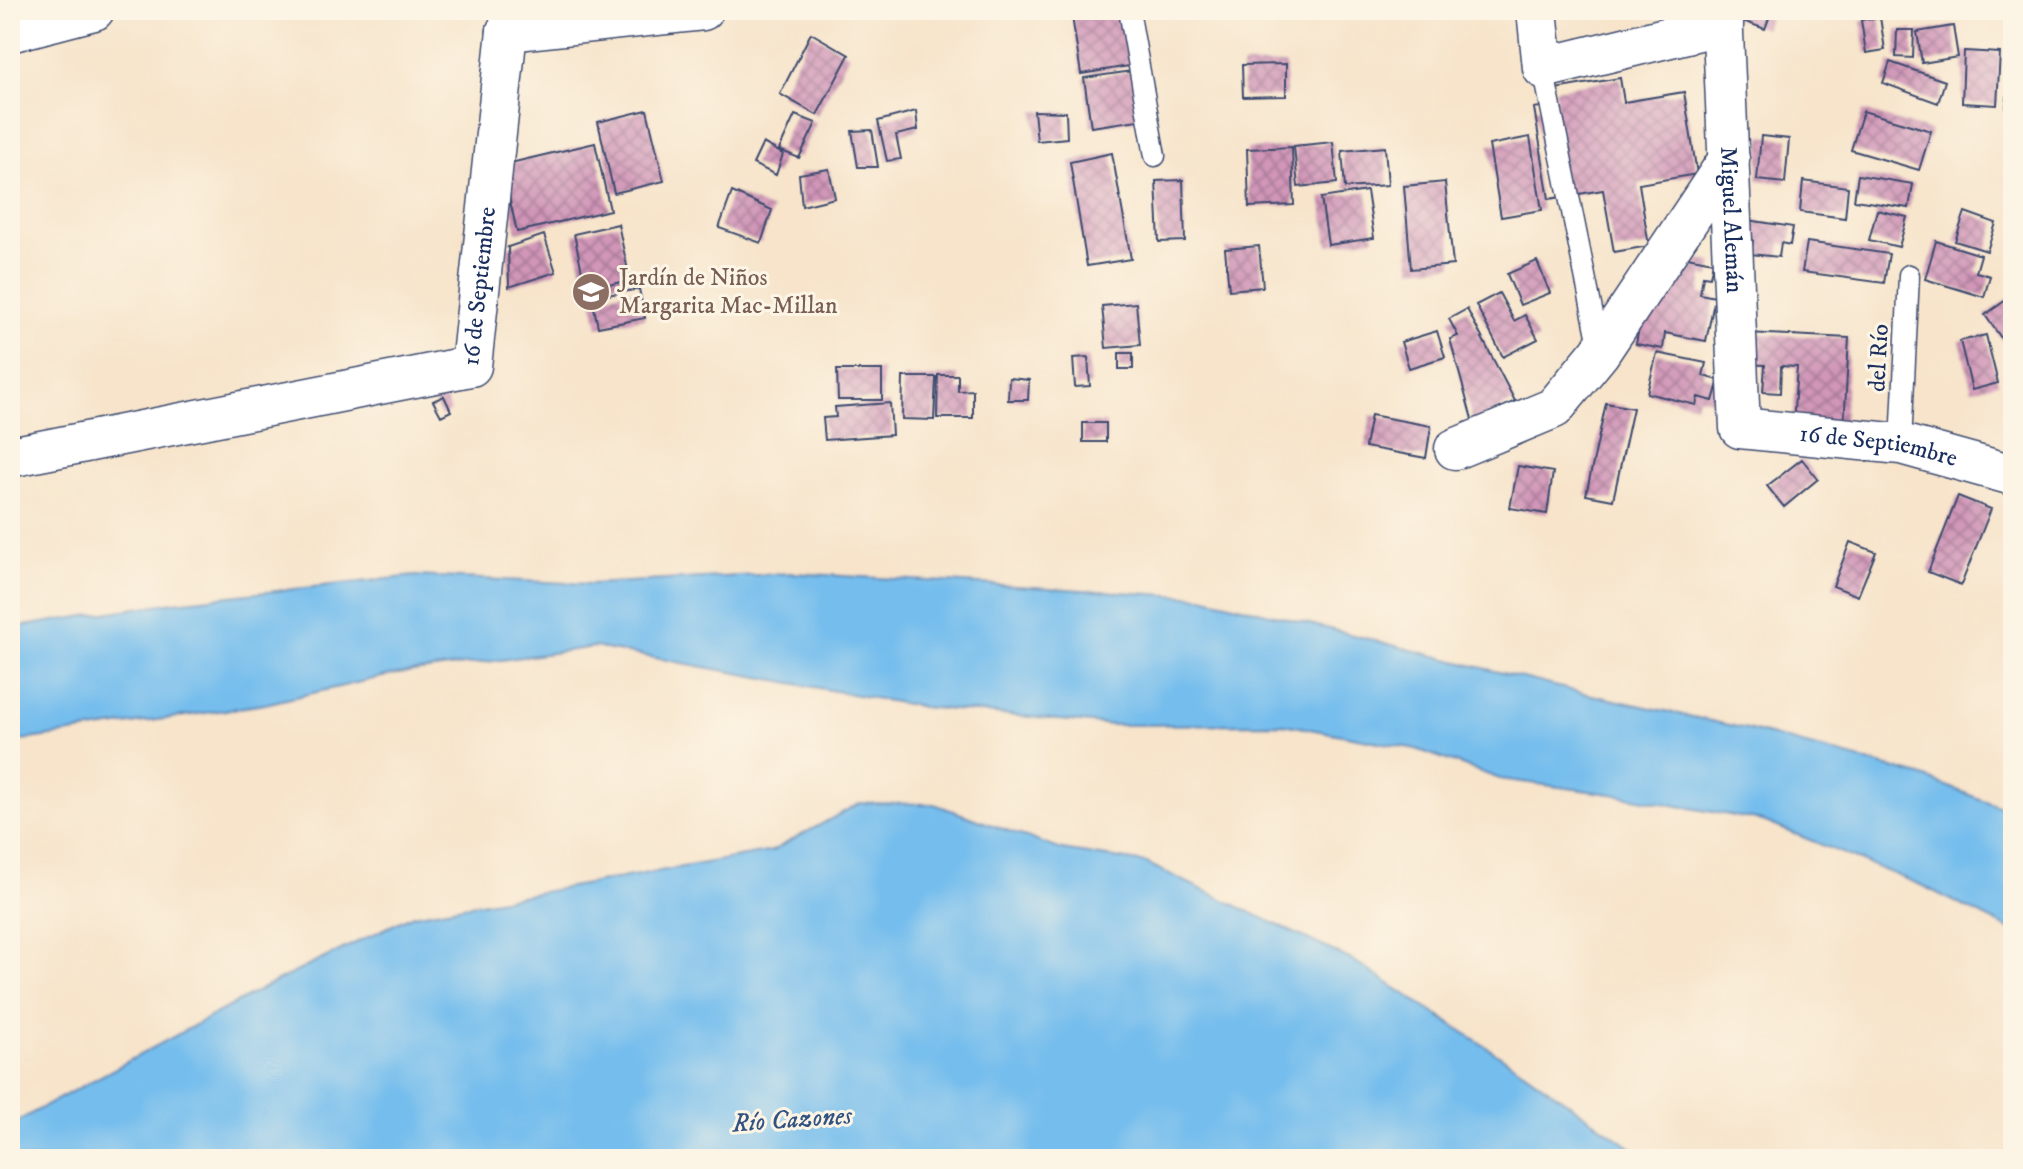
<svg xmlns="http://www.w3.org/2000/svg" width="2023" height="1169" viewBox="0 0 2023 1169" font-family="'IM FELL DW Pica',serif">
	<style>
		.water { fill: #75bded; stroke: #4876a6; stroke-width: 2 }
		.building { fill: url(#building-cross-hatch) }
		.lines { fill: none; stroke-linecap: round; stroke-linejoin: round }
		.lane-casing { stroke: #3c4a6e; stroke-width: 23 }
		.street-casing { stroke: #3c4a6e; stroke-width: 43 }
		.lane { stroke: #fff; stroke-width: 20 }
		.street { stroke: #fff; stroke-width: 40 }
		.labels { text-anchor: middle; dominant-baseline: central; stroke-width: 6; stroke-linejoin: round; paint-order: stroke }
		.street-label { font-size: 24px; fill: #1b2f5e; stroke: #fcf5e5 }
		.education-label { font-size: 24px; fill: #785e54; stroke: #fcf5e5; text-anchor: start }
		.water-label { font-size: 26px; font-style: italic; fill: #325282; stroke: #fcf5e5 }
	</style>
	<defs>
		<pattern id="building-cross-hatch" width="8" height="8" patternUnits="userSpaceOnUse" patternTransform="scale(2)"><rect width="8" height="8" fill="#d196b8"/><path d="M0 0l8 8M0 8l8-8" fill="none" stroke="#a97b99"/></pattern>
	</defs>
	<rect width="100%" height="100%" fill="#fcf5e5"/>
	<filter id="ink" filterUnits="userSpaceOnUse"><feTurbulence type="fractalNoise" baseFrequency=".0125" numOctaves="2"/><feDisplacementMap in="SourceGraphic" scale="16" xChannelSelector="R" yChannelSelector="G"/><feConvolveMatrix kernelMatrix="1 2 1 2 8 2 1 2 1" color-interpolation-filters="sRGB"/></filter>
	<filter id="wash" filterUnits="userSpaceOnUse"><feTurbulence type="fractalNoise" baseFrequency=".006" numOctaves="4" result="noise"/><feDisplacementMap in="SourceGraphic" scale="32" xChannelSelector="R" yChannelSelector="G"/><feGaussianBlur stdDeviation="1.8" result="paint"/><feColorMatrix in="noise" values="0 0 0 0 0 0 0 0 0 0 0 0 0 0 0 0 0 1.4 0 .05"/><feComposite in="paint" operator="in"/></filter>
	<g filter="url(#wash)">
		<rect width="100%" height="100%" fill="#f7e4cb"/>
		<path class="water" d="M793,573L1203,597L1574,691L1747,729L1921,776L2013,812V931L1923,886L1763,821L1611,794L1500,779L1416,749L1283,724L1112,725L922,707L595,647L391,675L265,704L10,742V628L174,602L415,576L590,584Z
			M860,803L934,804L1062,850L1146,863L1354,961L1525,1072L1647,1159H10V1125L267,986L413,915L772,851Z"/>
		<g id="blocks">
			<path class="building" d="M1071,10H1126L1135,65L1081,74Z
				M1731,10H1772L1765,29L1729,16Z
				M1880,17L1885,50L1866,53L1861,20Z
				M1953,26L1958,57L1922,63L1917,32Z
				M1897,30H1914L1913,58L1896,57Z
				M811,33L849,55L817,115L780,94Z
				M1964,51L2000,53L1997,105L1962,103Z
				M2011,58L2013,59V111L2006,110Z
				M1890,62L1945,81L1938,103L1883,83Z
				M1286,64V96L1243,97L1242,65Z
				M1139,70L1145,119L1091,127L1084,78Z
				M1620,78L1624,102L1684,92L1697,174L1639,184L1649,246L1614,252L1603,190L1549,199L1534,108L1557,104L1555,89Z
				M647,110L664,181L614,193L598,122Z
				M916,111L918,130L896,135L901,159L887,161L878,121Z
				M1034,111L1066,112L1067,138L1037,141Z
				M1863,111L1931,131L1919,170L1851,150Z
				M795,115L816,123L799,158L779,150Z
				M872,130L878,167H858L852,131Z
				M1761,136L1789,139L1785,183L1757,180Z
				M1530,137L1542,210L1501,217L1489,145Z
				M1333,142L1337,183L1298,187L1294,146Z
				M595,143L610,210L517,232L502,165Z
				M763,143L783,154L776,175L753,164Z
				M1292,147L1294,205L1249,207L1247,149Z
				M1385,147L1388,185L1345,188L1342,151Z
				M1112,153L1131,259L1087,266L1070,162Z
				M829,169L835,198L802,206L799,174Z
				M1858,175L1913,184L1909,208L1854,200Z
				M1183,180L1185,241L1159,242L1156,181Z
				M1803,181L1848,187L1845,218L1800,212Z
				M1445,182L1453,265L1411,269L1404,186Z
				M1367,191L1374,238L1328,245L1321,198Z
				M732,192L772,210L761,243L719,228Z
				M1877,210L1907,217L1899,247L1869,240Z
				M1965,212L1996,223L1987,251L1955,241Z
				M1741,219L1793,227L1790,245L1781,243L1779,257L1751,254L1753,240L1738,237Z
				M618,224L630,280L586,290L574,234Z
				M544,235L556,272L509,287L508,247Z
				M1936,241L1981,255L1976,272L1990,276L1984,297L1925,279Z
				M1807,242L1889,254L1884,283L1802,272Z
				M1259,246L1263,287L1229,290L1225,249Z
				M1672,254L1713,262L1710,277L1703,276L1700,294L1715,297L1706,341L1665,333L1663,349L1636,344L1647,284Z
				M1537,261L1550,293L1520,305L1507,274Z
				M639,289L645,318L598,327L592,298Z
				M1499,293L1514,321L1525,315L1538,339L1503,357L1476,305Z
				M2013,295V355L1985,315Z
				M1136,303L1140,345L1106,348L1102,306Z
				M1467,309L1515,401L1473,423L1450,339L1458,336L1449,319Z
				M1437,331L1445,357L1409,368L1401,342Z
				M1746,333L1849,338L1844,427L1793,424L1797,367L1781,366L1780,393L1763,392L1765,365L1744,364Z
				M1986,335L1998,383L1972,390L1960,341Z
				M1119,353H1133V369H1119Z
				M1657,353L1706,363L1703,376L1719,380L1713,401L1698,397L1696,405L1647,393Z
				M1088,357L1090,386L1075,387L1073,358Z
				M837,370H882V400H838Z
				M938,375H958V391L973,390V418H937Z
				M903,377H936L934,420L902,419Z
				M1009,378L1029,380L1028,400H1008Z
				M444,396L451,411L441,416L433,401Z
				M890,403L892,435L825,440L823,418L836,417L835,407Z
				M1606,403L1633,408L1613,500L1586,495Z
				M1371,415L1431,426L1426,458L1365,447Z
				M1083,423H1106V442H1083Z
				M1802,459L1818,479L1784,507L1767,486Z
				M1518,466L1553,472L1547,514L1510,508Z
				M1958,496L1991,509L1961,585L1928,572Z
				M1850,542L1876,552L1858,596L1833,586Z"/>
		</g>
	</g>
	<g filter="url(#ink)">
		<use href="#blocks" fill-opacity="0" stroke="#3c4a6e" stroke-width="2"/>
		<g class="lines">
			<defs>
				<path id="lane" d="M1129,10L1155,156
					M1543,68L1600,350
					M1901,444L1909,275"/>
				<g id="street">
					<path d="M1537,10L1543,68L1723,24"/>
					<path id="s1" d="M1722,10L1740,428L1901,444L2013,475"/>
					<path d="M507,31L703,10"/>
					<path d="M10,32L94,10"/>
					<path d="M1455,449L1554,408L1600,352L1729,159"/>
					<path id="s2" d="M10,457L471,366L507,31"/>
				</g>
			</defs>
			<use href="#lane" class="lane-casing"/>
			<use href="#street" class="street-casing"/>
			<use href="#lane" class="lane"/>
			<use href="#street" class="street"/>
		</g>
	</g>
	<defs>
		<symbol id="school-disc" viewBox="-11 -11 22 22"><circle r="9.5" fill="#8d6e63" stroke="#fcf5e5"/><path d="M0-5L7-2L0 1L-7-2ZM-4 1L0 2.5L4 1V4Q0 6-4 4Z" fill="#fff"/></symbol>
	</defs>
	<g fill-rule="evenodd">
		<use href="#school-disc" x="569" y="270" width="44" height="44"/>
	</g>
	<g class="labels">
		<g class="street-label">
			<text stroke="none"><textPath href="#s1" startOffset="210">Miguel Alemán</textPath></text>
			<text stroke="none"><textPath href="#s2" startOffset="550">16 de Septiembre</textPath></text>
			<text transform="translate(1879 358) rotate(-87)">del Río</text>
			<text stroke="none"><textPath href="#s1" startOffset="558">16 de Septiembre</textPath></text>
		</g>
		<g class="education-label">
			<text x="619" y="278">Jardín de Niños<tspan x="619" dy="28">Margarita Mac-Millan</tspan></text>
		</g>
		<g class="water-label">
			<text transform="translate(792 1120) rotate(-4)">Río Cazones</text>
		</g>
	</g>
	<rect width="2023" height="1169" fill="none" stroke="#fcf5e5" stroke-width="40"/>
</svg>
